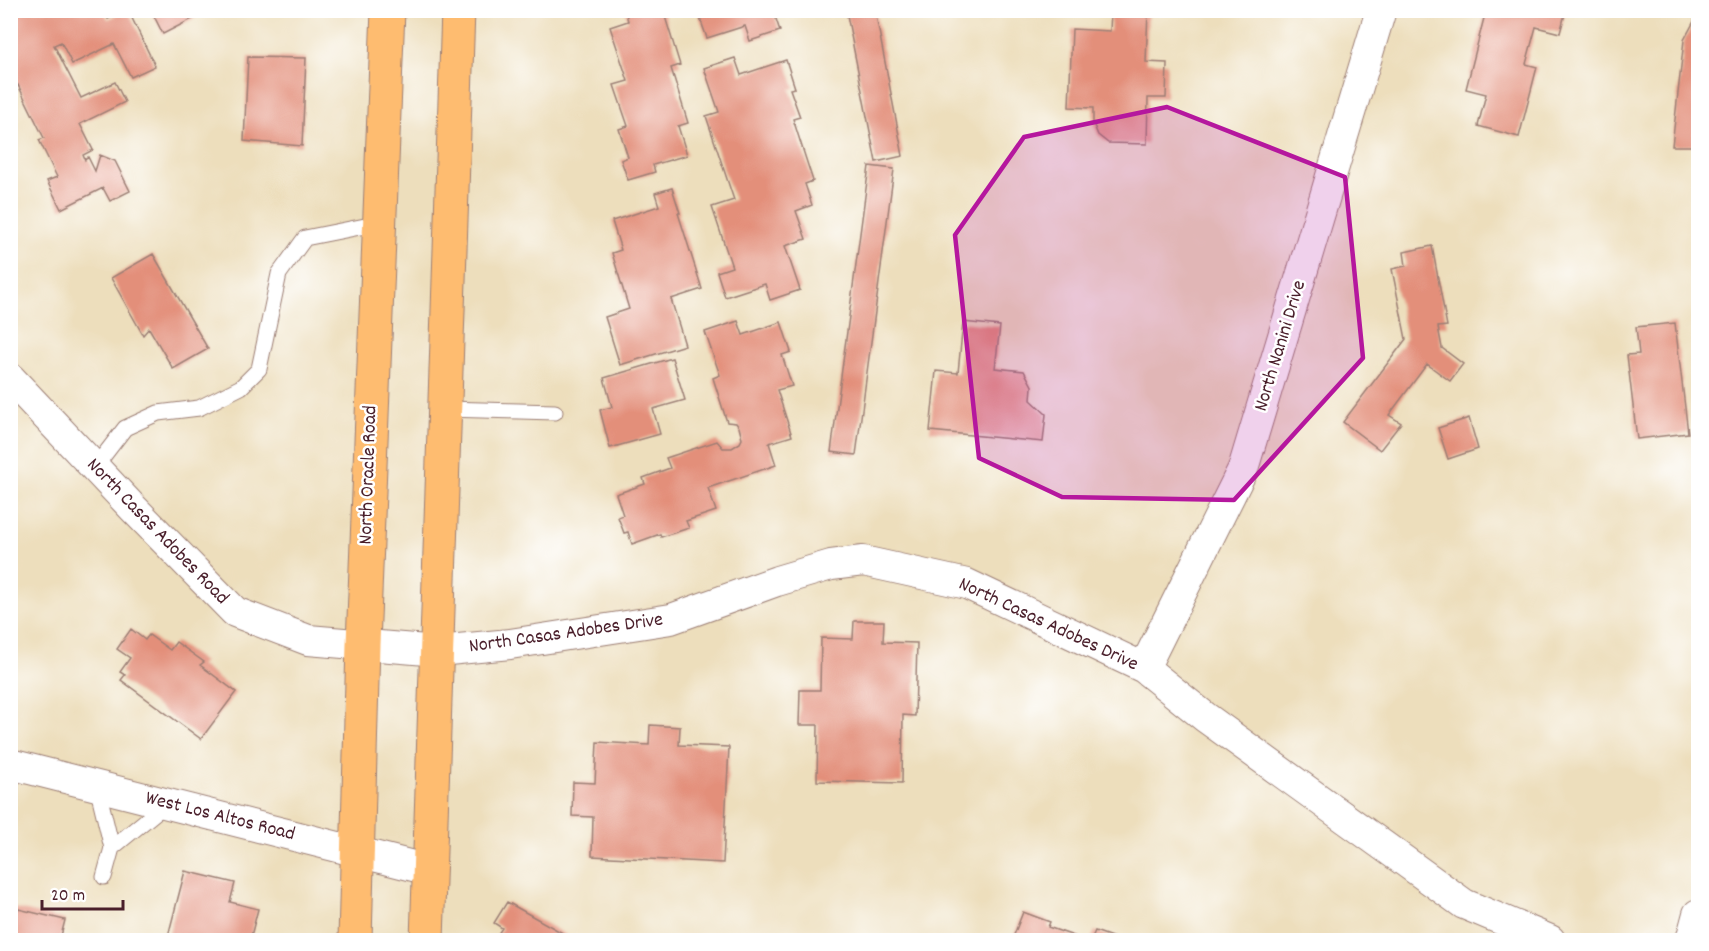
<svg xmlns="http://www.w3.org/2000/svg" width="1709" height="951" viewBox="0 0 1709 951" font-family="Dekko,sans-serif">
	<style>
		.building { fill: #e38f7a }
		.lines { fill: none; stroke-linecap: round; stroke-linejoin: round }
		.lane-casing { stroke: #9c7e74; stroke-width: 17 }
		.street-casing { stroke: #9c7e74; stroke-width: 32 }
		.highway-casing { stroke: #9c7e74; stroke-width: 35 }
		.lane { stroke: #fff; stroke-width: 15 }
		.street { stroke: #fff; stroke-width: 30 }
		.highway { stroke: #febc70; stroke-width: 33 }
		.marked { fill: #b5179e; fill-opacity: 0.2; stroke: #b5179e; stroke-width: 4.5; stroke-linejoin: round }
		.labels { text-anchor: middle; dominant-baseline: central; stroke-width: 5; stroke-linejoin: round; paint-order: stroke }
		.street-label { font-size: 20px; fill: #4a1f2b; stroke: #fff }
	</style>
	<rect width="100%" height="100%" fill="#fff"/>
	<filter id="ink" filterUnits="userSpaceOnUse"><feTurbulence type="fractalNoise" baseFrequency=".0167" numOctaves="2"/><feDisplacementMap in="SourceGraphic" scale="12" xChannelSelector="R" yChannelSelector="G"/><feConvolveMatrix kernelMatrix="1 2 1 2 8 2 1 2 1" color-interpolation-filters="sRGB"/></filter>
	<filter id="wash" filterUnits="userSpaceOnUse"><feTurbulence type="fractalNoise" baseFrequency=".008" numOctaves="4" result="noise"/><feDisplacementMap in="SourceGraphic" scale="24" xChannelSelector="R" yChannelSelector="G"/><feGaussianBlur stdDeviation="1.35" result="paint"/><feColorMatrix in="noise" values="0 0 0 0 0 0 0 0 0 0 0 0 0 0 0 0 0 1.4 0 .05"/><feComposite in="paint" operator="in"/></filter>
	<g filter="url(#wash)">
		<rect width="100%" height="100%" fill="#eddebc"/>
		<g id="blocks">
			<path class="building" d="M10,10H104L108,19L128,10L155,66L131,77L114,44L72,64L61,42L54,45L81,98L115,82L125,102L80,124L93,150L83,155L85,160L88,157L95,171L100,155L115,161L130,191L110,201L103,188L61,209L47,181L57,177L39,140L44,138L18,85L14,88L10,81Z
				M151,10H200L202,14L163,34Z
				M625,10H663L680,65L671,68L688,123L678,126L687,155L653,165L655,172L628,180L621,160L628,157L619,129L628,126L614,85L628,81L610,27L628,21Z
				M697,10H773L780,31L750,41L745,26L707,38Z
				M846,10H875L903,156L876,162Z
				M1111,10H1148L1146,62L1167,63L1166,98H1148L1147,144L1108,143L1098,135L1093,123V108L1069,107L1072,29L1110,31Z
				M1486,10H1566L1560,33L1536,27L1526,64L1537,67L1519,137L1478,126L1486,94L1466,89Z
				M1698,14V146H1672L1684,40Z
				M248,57L306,58L302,146L244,141Z
				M735,58L741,75L786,60L795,88L790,89L800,117L793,119L813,181L805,184L812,205L796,211L806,239L785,246L800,290L770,300L765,284L725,297L717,272L732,267L712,207L734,200L706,116L719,112L704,68Z
				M869,166L894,169L856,455L831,452Z
				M672,188L680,213H678L702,289L671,299L685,345L620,365L605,317L629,309L612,253L621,250L612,221L659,206L655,193Z
				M1432,246L1447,326L1438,327L1442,348L1463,364L1450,381L1427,364L1389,415L1401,423L1380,450L1343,422L1406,339L1392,269L1406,266L1404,252Z
				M153,254L208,349L173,369L149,328L143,335L111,278Z
				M738,321L743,335L781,322L791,352L782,355L792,386L777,390L792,436L769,443L776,465L708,488L716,511L686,521L689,528L661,537L660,534L632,544L628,532L624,533L618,517L623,515L616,494L645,484L643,478L670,468L666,458L717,441L723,448H732L740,443L742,439L739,427L736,423L727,422L713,378L720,375L705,332Z
				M963,322L1000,326L995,368L1024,371L1032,386L1031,400L1046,414L1043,442L930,431L936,371L958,373Z
				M1675,323L1688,433L1637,439L1627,355L1639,354L1636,327Z
				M672,358L685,400L653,409L660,434L610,448L600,410L612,407L604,378Z
				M1469,418L1478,449L1448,459L1438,428Z
				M854,621H884L883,642L917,643L915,716L903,715L902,783L817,781L818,725H799L800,690H820L821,638L853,639Z
				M131,629L145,640L149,635L170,650L176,642L204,662L200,665L236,692L201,739L121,680L125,675L120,672L130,658L117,649Z
				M650,725L680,727L679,745L729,747L723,863L592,856L593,817L572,816L573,782L595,783L597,742L649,745Z
				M185,871L235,883L230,902L258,909L250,940H167Z
				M507,902L575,940H494L502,928L494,923Z
				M10,907L65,920L60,940H10Z
				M1023,912L1050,922L1048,927L1085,940H1012Z
				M1095,931L1120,940H1091Z"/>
		</g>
	</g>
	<g filter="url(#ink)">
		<use href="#blocks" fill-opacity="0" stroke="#9c7e74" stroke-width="1.5"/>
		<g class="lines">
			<defs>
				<path id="lane" d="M446,409L555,412
					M95,467L125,428L158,413L199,408L241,387L259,369L279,274L305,238L380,223
					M97,786L112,848L167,803
					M104,877L112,848"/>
				<path id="street" d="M10,378L134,509L235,612L308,640L438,651L510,644L671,619L777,581L831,565L863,561L967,584L1144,668L1205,717L1464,904L1550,940
					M1144,668L1243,469L1381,10
					M10,764L429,870
					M1691,940L1698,914"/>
				<path id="highway" d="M355,940L363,644L388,10
					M427,940L458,10"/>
			</defs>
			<use href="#lane" class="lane-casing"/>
			<use href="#street" class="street-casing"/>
			<use href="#highway" class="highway-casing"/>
			<use href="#lane" class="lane"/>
			<use href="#street" class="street"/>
			<use href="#highway" class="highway"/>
		</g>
	</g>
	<path class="marked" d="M1167,107L1345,177L1363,358L1234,500L1062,497L979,458L955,235L1024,137Z"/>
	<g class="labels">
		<g class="street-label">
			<text transform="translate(1281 346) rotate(-73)">North Nanini Drive</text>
			<text transform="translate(369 475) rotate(-88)">North Oracle Road</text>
			<text transform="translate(157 532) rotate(46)">North Casas Adobes Road</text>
			<text transform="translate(1048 625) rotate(25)">North Casas Adobes Drive</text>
			<text transform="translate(566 634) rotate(-8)">North Casas Adobes Drive</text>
			<text transform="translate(220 817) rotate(14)">West Los Altos Road</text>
		</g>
	</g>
	<rect width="1709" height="951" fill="none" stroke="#fff" stroke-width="36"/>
	<path d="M42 900v9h81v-9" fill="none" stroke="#4a1f2b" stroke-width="3"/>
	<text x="51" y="900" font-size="18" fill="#4a1f2b" stroke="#ffffff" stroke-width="4.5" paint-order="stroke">20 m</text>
</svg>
